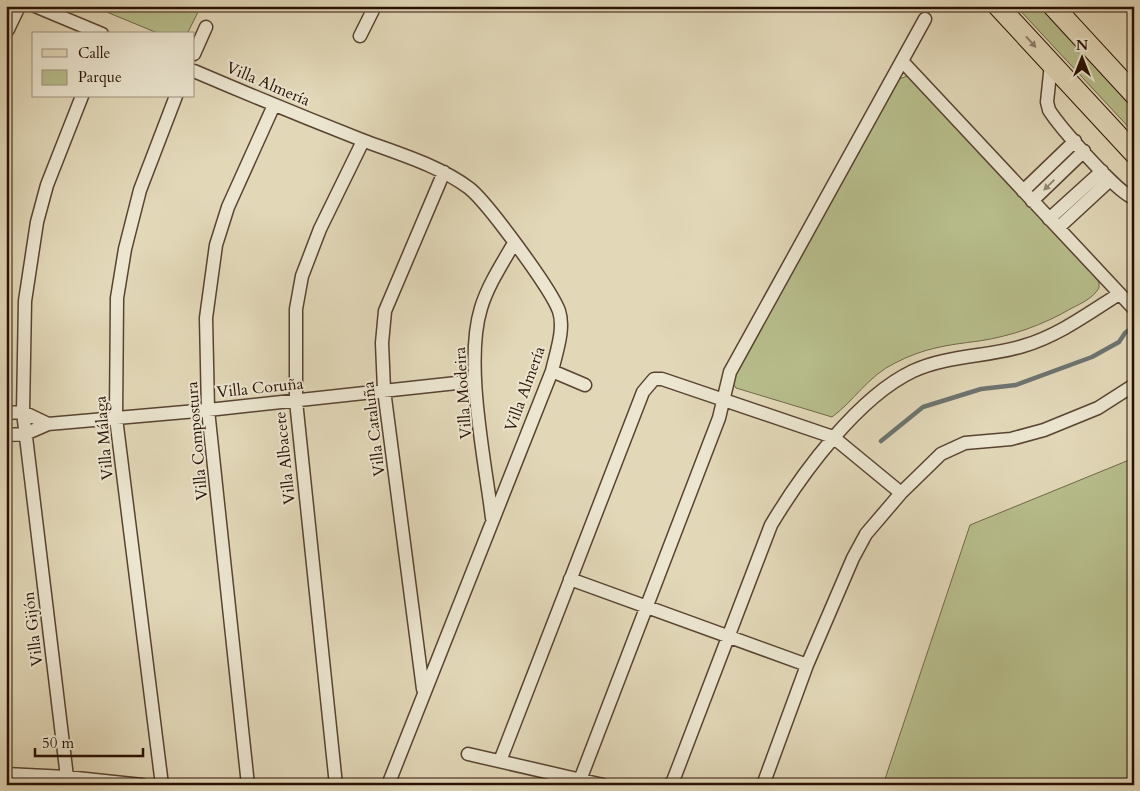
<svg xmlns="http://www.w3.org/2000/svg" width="1140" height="791" viewBox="0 0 1140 791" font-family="Cardo,serif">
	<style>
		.green { fill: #b7be8c; stroke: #706848 }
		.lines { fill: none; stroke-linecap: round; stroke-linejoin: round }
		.stream { stroke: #6c7570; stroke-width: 4.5 }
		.minor-casing { stroke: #584331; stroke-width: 15 }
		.tertiary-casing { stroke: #584331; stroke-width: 19 }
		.primary-casing { stroke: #2a1104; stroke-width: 22 }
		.minor { stroke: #ece6d1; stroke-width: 12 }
		.tertiary { stroke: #ece6d1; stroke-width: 16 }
		.primary { stroke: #e2d8b8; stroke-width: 20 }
		.oneway { fill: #8f7e67 }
		.oneway2 { fill: #958675 }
		.labels { text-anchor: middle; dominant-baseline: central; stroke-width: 4; stroke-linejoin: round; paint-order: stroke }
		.street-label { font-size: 16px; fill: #2a1104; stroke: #ece6d1 }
	</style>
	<rect width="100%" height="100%" fill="#e2d8b8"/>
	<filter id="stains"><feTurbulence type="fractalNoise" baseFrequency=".004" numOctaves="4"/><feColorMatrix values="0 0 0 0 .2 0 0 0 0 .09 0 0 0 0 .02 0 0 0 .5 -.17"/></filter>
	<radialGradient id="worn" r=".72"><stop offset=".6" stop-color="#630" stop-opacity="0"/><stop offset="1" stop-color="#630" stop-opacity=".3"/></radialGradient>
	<path class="green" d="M92,6H201L187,34H160Z
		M1016,6H1040L1134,107V133Z
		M907,76L911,77L1096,278L1099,283V288C1093,298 1082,303 1072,308C1043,325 1012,336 979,341C947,345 924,348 895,363C868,376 854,401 832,417L736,388L731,380L897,80Z
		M1134,458V785H883L970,525Z"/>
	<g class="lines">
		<path class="stream" d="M881,441L923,407L981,389L1016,385L1092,357L1119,342L1125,333L1134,326"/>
		<defs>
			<path id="minor" d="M35,6L102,34
				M360,36L375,6
				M194,54L206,27
				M902,61L1134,309
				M1051,64L1047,102L1049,110C1059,126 1119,195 1134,198
				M194,71C250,95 306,118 362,140C399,154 438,165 469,188C487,202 551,289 559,311C565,329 556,353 552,371L388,785
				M1023,191L1075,141
				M1032,201L1084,151
				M1049,219L1102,171
				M1058,228L1110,180
				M552,371L585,385
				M6,413L23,412L48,424
				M6,435L25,434L48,424L208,410L475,381
				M492,518C485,460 464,363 481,308C488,285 502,264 514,243
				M570,579L807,665
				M423,689L384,390L382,343L385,311L444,172
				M468,754L603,785
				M500,761L643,392L654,379H662L833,437L901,493
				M6,774L67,777L142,785
				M67,777L23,412L25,301L37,222L47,185L82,96
				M580,780L719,418L730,372L925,19
				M162,785L116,418L117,298L125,249L140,190L176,96
				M248,785L208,410L206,318L216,245L228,207L274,105
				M336,785L296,401V309L302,276L320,229L363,141
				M669,785L673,781L771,525C802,473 858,397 913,371C948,355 987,357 1023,346C1058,336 1089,313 1119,294
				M763,785L807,665L853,558L866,534L901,493L941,454L965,443L1011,439L1044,430L1098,408L1134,385"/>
			<path id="tertiary" d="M6,29L17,6"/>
			<path id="primary" d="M998,6L1134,153
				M1053,6L1134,94"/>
		</defs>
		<use href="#minor" class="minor-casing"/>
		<use href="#tertiary" class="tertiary-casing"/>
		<use href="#primary" class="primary-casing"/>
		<use href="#minor" class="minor"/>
		<use href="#tertiary" class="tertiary"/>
		<use href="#primary" class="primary"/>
	</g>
	<defs><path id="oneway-solid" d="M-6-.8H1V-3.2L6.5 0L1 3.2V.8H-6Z" transform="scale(1.25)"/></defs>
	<use class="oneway" href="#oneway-solid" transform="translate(1031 42) rotate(48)"/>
	<use class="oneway2" href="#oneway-solid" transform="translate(1049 185) rotate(136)"/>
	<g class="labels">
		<g class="street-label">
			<text transform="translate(268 84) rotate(23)">Villa Almería</text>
			<text transform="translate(260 388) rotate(-6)">Villa Coruña</text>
			<text transform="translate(525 389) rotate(-70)">Villa Almería</text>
			<text transform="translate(463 393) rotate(-94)">Villa Modeira</text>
			<text transform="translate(374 429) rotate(-97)">Villa Cataluña</text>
			<text transform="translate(104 438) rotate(-95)">Villa Málaga</text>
			<text transform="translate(197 441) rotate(-95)">Villa Compostura</text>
			<text transform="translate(285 458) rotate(-96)">Villa Albacete</text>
			<text transform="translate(33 629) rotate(-97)">Villa Gijón</text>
		</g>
	</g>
	<rect width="1140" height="791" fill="none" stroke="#e2d8b8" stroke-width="25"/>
	<rect x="8" y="8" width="1125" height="776" fill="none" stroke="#2a1104" stroke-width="2.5"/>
	<rect x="12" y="12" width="1115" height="766" fill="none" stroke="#2a1104"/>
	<rect x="32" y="32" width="162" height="65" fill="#ece6d1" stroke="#9e917f"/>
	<rect x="42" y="49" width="25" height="8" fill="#e2d8b8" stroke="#9e917f"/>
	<text x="78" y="58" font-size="15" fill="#2a1104">Calle</text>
	<rect x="42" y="70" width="25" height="15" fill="#b7be8c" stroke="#9e917f"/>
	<text x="78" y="82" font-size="15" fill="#2a1104">Parque</text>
	<g transform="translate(1082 58)" stroke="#ece6d1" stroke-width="4" paint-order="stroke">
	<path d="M0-4L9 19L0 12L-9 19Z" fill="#2a1104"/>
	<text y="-8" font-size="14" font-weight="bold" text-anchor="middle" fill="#2a1104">N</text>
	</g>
	<path d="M35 748v8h108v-8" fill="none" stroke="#2a1104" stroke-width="2.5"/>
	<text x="42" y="748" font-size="15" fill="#2a1104" stroke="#ece6d1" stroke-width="4" paint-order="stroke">50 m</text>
	<rect width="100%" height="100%" filter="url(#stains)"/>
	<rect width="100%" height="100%" fill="url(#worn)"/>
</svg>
